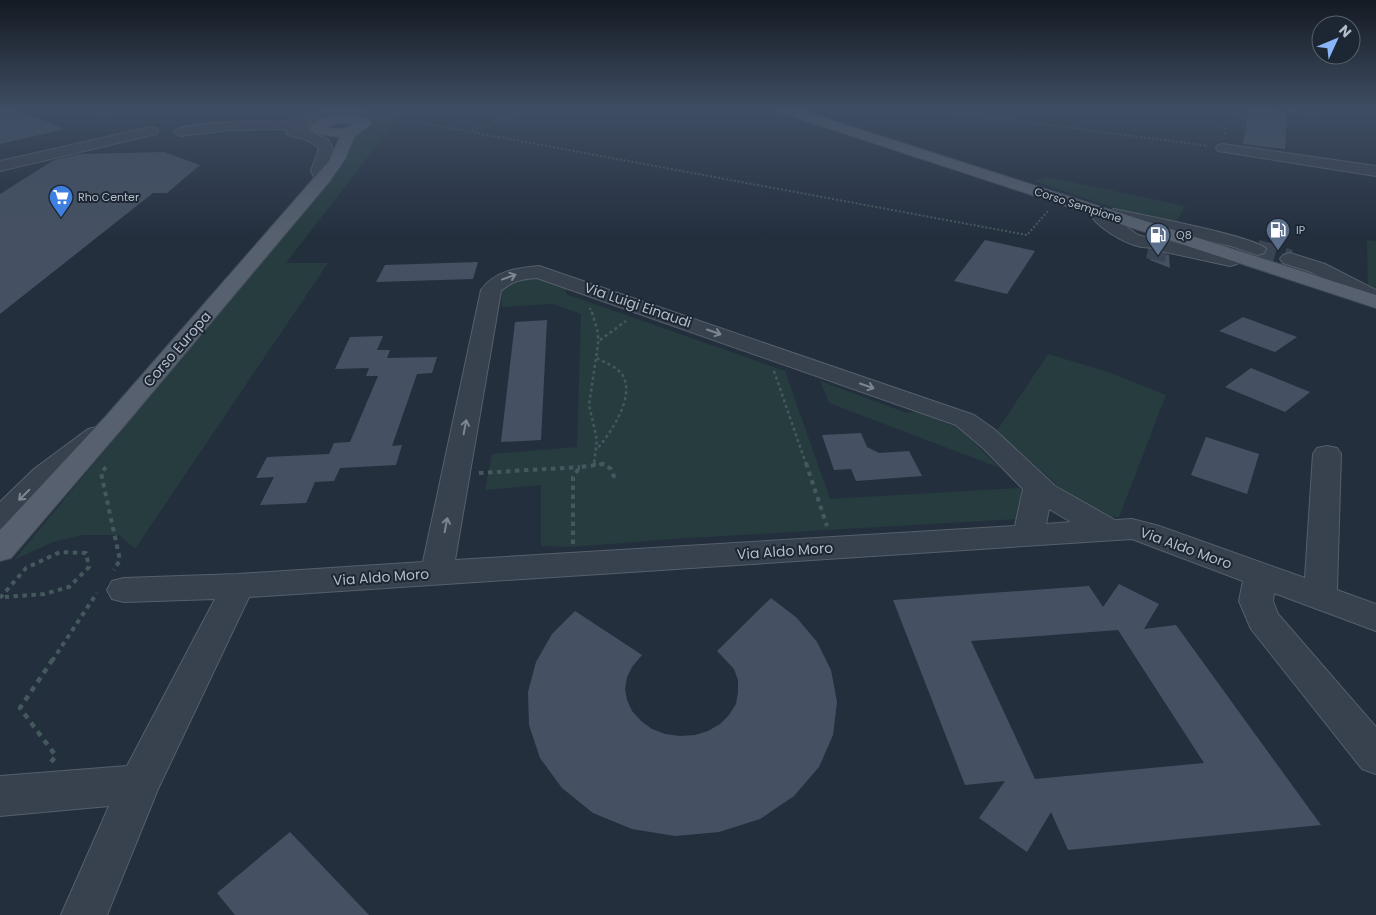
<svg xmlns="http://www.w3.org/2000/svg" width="1376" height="915" viewBox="0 0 1376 915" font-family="Poppins,sans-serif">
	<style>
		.green { fill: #263c3f }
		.building { fill: #455162; fill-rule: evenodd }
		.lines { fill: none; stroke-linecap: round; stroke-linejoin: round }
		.minor-tunnel { stroke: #3a4453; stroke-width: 19; stroke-dasharray: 19 9; stroke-linecap: butt }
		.minor-casing { stroke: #565f6c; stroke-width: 2 }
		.major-casing { stroke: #414a57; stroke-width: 2 }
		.path-far3 { stroke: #44595c; stroke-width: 2; stroke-dasharray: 2 2; stroke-linecap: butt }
		.path-far2 { stroke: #44595c; stroke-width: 2.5; stroke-dasharray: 3 3; stroke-linecap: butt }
		.path-far1 { stroke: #44595c; stroke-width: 4; stroke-dasharray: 4.5 4.5; stroke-linecap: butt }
		.path { stroke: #44595c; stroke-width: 4.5; stroke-dasharray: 5.5 5.5; stroke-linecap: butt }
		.minor { fill: #38414e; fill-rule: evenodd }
		.major { fill: #56606e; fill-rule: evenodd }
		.oneway { stroke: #7c8592 }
		.labels { text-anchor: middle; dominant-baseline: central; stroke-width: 4; stroke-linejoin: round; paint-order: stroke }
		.far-poi-label { font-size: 11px; fill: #b4bcc9; stroke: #1d2633; text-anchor: start }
		.far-street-label { font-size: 11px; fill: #b4bcc9; stroke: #1d2633 }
		.street-label { font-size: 14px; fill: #b4bcc9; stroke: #1d2633 }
	</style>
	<rect width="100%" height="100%" fill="#242f3e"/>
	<path class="green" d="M78,108H128C108,120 99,115 78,108Z
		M388,108H406L286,263H328L135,549L119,535H83L53,542L14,560L344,162L353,144L352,137L373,127Z
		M1046,177L1185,206L1174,227L1158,223L1034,181Z
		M1367,240L1376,241V293L1368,291Z
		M537,275L565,284L566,294L785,371L830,499L1020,488L1023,499L1020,519L671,539L573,547L541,546V485L485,490L492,454L577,447L581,314L553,304L502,307L501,289L511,282Z
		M1048,354L1108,372L1166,395L1119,517H1108L1066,493L996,432Z
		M820,381L907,413L915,411L959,428L1000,468L829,403Z"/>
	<path class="building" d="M0,108H11L65,129L0,144Z
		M1249,108L1287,112L1285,149L1243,144Z
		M164,152L200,165L167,193H153L0,314V194L54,160L80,154Z
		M985,240L1035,251L1007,294L954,281Z
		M1158,242H1159L1157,248L1159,252L1169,255L1170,268L1150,260L1148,249L1154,248Z
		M478,262L473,279L376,282L385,265Z
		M1243,317L1297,337L1275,352L1219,331Z
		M547,320L541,440L501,442L515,322Z
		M383,336L377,350H390L387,358L437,357L432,373L417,374L392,446L402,445L396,465L340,468L334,481L315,482L306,503L260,505L274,477L256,478L267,457L329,454L334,443L350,442L378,376H366L369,368L335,369L350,337Z
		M1251,368L1310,392L1285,412L1225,387Z
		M861,433L867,447L879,453L909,451L922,476L856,481L851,469L834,470L822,435Z
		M1206,437L1259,454L1247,494L1191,475Z
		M1119,584L1159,604L1144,629L1176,625L1321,825L1068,850L1051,812L1027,852L979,818L1005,781L965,785L893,600L1089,586L1103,607ZM1118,630L1204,763L1035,779L971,641Z
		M771,598L797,618L817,642L831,670L837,702L833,735L819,767L794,796L760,819L719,832L675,836L632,829L593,813L562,788L540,758L529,725L528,692L536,662L552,634L575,611L642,655L632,667L627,677L625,689L627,700L632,711L641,721L652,729L665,734L680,736L695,735L708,731L720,724L729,715L736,704L738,692V680L734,669L717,651Z
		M290,832L369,915H235L217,893Z"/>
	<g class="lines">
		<path class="minor-tunnel" d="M1148,249L1168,253
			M1257,249L1290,259"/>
		<defs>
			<path id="minor" d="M345,108H366L364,111L307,124L322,127L324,130L322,133L315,134L328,140L333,149L327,171L331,179L329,182H317L311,171L319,149C313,140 298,137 288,135L286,132L288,129L230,130L180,136L173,132C183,121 269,121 287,121L293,118Z
				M151,127L156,128L158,131L156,134L0,171V161Z
				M1223,144L1376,166V176L1218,151L1216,148L1218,145Z
				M1114,209C1137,214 1258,237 1266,249L1264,253L1257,255L1231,246L1117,220L1138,235L1153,239L1156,243L1153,247C1135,251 1102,231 1091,216L1094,212L1100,211L1106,213Z
				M1168,241L1237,256L1240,260L1237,264L1230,266L1161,251L1159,247L1161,243Z
				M1290,253L1325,264L1376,290V304L1369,302L1311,272L1283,263L1280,259L1283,255Z
				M539,266L974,415L994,429L1055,486L1115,520L1132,519L1159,526L1305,578L1313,454L1317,448L1327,446L1337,448L1341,454L1337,590L1376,604V631L1274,593L1273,601L1278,614L1376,727V774L1362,769L1251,629L1239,601L1243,581L1132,539L249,597L158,789L107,915H61L109,806L0,816V776L127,766L215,599L124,602L112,599L107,590L112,581L124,578L238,574L423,562L481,290C494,271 517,268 539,266ZM537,278L956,425L984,449L1023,489L1015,526L455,560L501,291C511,281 523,279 537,278ZM1049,509L1071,522L1046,524Z
				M97,427L106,429L110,435L106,441L54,481L11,526L0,529V502L34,469L88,429Z"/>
			<path id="major" d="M774,108H793L1376,295V308L776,111Z
				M351,115L368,118L372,124L354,137L345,159L329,182L125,425L11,558L0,561V530L107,415L329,161L340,137L316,134L309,129C319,115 335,115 351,115ZM337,123L357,124L341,129L324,128Z"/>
		</defs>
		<use href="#minor" class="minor-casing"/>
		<use href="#major" class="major-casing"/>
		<path class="path-far3" d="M922,108L1208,146
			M1275,108L1318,114
			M381,122L392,108
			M423,123L1027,235L1049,210
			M472,131L531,108
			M1225,134L1224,124L1233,118L1239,108
			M590,308L592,314"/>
		<path class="path-far2" d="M592,312L598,333V345L589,405L597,440L594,464
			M600,340L626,321
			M597,358C605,363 618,367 623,376C635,397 611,432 598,448
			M774,371L806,464
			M593,464H605"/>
		<path class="path-far1" d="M806,463L827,526
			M106,467L101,473L120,560L114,570
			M479,473L580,467
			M573,544V477L580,467L604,464L611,469L616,482
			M0,598L26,568L60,552L86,553L89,567L69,587L44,594L5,597
			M52,661L97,593"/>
		<path class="path" d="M51,762L56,756L20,708L53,659"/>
		<use href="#minor" class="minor"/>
		<use href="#major" class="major"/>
	</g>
	<defs><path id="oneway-shaft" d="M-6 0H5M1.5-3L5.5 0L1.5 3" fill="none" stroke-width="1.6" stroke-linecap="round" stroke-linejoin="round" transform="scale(1.25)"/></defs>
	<g class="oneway">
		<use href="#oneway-shaft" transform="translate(509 277) rotate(-20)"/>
		<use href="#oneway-shaft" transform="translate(714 332) rotate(19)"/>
		<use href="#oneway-shaft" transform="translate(867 386) rotate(19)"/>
		<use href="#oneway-shaft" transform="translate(465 427) rotate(-79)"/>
		<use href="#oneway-shaft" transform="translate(24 495) rotate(135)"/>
		<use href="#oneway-shaft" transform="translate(446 525) rotate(-79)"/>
	</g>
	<linearGradient id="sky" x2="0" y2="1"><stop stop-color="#141a22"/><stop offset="0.46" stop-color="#3f4d63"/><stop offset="1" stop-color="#3f4d63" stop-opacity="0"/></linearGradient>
	<rect width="1376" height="236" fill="url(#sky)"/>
	<defs>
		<symbol id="supermarket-pin" viewBox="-11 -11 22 30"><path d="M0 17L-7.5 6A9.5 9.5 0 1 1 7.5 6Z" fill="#3f7fe0" stroke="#1d2633"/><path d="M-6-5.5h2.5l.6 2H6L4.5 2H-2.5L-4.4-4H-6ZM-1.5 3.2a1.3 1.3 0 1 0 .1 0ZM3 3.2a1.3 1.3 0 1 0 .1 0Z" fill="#fff"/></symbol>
		<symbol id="fuel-pin" viewBox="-11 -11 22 30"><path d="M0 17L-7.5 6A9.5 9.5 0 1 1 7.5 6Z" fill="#5c6f8a" stroke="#1d2633"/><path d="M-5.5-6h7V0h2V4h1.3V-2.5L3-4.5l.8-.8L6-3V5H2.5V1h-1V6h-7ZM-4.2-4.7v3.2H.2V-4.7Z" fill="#fff"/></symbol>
	</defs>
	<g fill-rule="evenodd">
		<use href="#supermarket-pin" x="47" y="183" width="28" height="38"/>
		<use href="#fuel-pin" x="1264" y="216" width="28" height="38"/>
		<use href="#fuel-pin" x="1144" y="221" width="28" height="38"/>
	</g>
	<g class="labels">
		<g class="far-poi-label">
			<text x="78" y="197">Rho Center</text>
			<text x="1296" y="230">IP</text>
			<text x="1176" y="235">Q8</text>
		</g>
		<g class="far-street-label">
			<text transform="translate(1078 205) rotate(18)">Corso Sempione</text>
		</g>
		<g class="street-label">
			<text transform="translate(638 305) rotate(19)">Via Luigi Einaudi</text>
			<text transform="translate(177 349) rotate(-49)">Corso Europa</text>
			<text transform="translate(1186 548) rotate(20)">Via Aldo Moro</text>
			<text transform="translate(785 551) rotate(-4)">Via Aldo Moro</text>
			<text transform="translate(381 577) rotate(-4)">Via Aldo Moro</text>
		</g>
	</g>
	<g transform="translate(1336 40) rotate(46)"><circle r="24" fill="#1d2633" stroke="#59626f"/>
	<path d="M0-4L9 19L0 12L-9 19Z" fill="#8ab4f8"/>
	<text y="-8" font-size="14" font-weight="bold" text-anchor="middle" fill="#b4bcc9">N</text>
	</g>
</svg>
